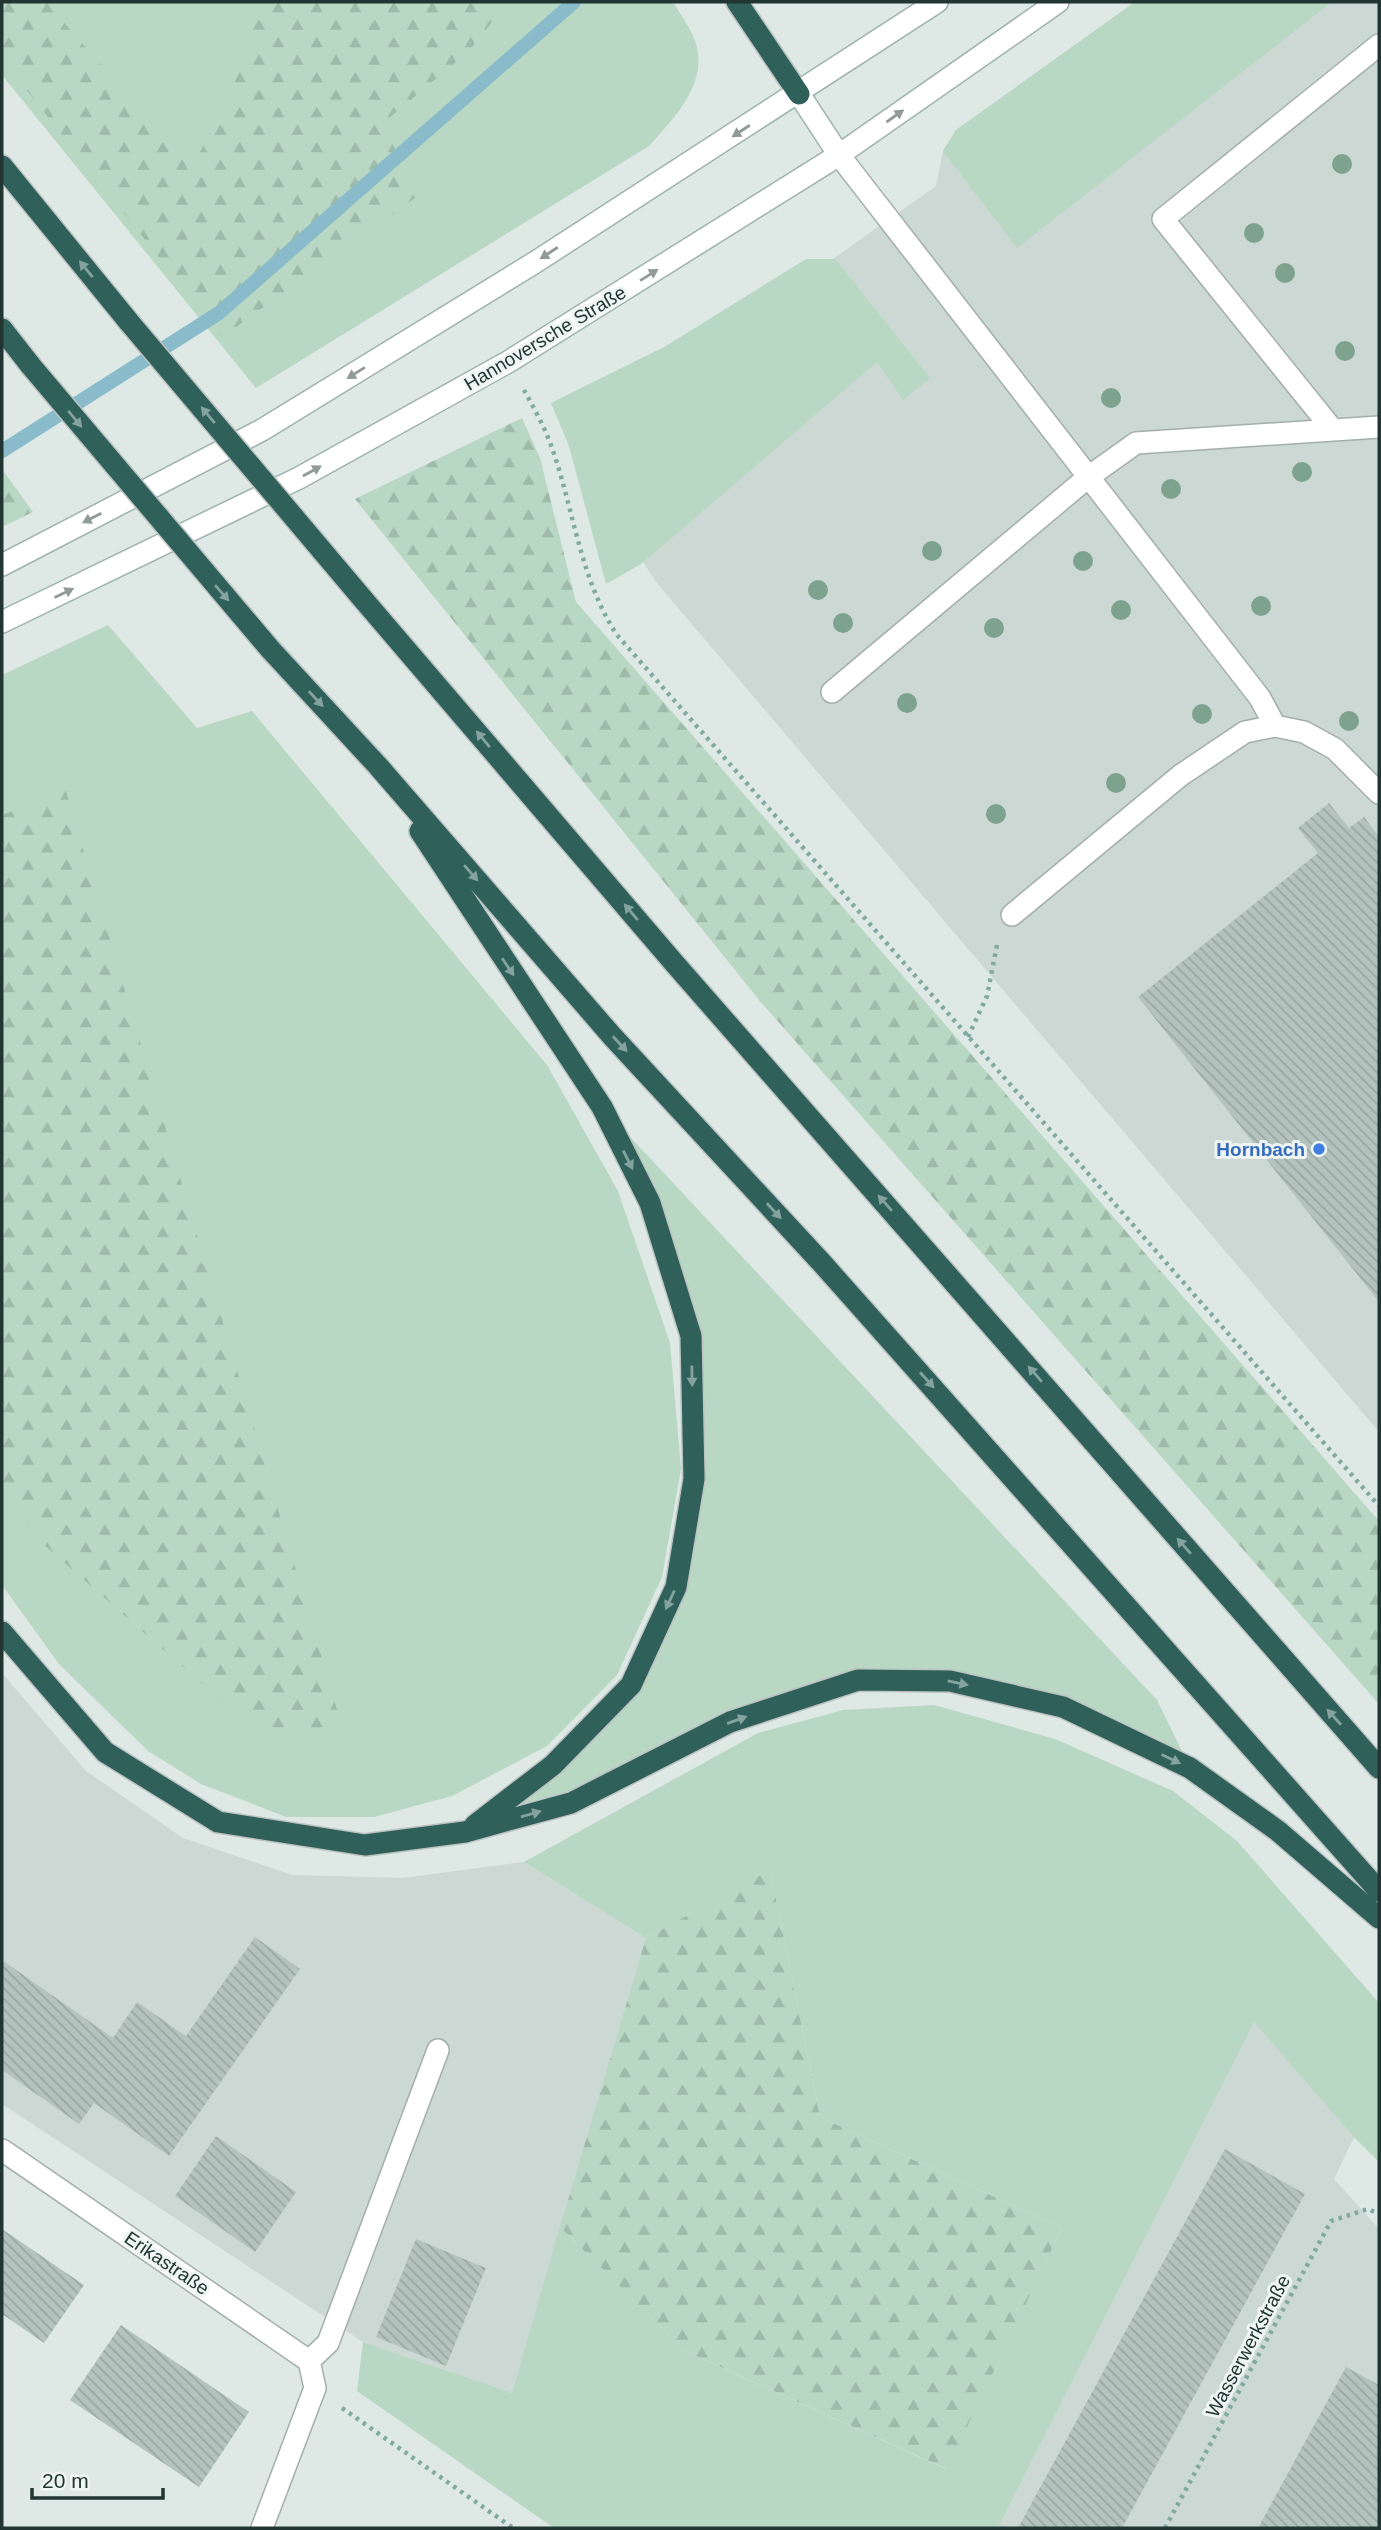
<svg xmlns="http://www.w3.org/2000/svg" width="1381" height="2530" viewBox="0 0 1381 2530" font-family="Helvetica,sans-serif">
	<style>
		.built { fill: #ccd8d3 }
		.grass { fill: #b8d8c3 }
		.forest { fill: url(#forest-firs) }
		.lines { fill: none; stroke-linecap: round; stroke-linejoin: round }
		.stream { stroke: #89bbca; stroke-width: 14 }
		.building { fill: url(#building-back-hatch) }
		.service-casing { stroke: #a2afab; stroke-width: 24 }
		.minor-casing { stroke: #a2afab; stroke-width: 24 }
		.secondary-casing { stroke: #9eb3ad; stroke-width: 24 }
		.motorway-casing { stroke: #bcc3c2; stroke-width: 24 }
		.path { stroke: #80aaa0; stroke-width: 4.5; stroke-dasharray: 3.5 5; stroke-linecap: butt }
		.service { stroke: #fff; stroke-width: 21 }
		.minor { stroke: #fff; stroke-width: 21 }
		.secondary { stroke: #fff; stroke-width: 21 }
		.motorway { stroke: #2f605a; stroke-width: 21 }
		.motorway-bridge-casing { stroke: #bcc3c2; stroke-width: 24; stroke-linecap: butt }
		.motorway-bridge { stroke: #2f605a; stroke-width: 21 }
		.tree { fill: #7da38f }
		.oneway { fill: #909a98 }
		.oneway2 { fill: #85a39e }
		.shop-dot { fill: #3f7fe0; stroke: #eef5f2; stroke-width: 2.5 }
		.labels { text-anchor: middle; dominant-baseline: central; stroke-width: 6; stroke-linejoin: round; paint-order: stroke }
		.street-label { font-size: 19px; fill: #213632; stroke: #eef5f2 }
		.shop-label { font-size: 19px; font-weight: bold; fill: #366cbe; stroke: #eef5f2; text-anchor: end }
	</style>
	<defs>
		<pattern id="forest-firs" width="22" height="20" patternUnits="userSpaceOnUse" patternTransform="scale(1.75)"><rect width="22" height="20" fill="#b8d8c3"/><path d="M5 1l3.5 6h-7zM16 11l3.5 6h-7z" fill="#9ebaa8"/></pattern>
		<pattern id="building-back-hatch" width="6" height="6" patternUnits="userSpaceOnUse" patternTransform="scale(1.75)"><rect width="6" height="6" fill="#b4c3bd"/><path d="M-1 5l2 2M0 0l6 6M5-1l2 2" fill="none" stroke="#9aa8a3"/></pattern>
	</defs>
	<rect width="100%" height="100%" fill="#dee8e4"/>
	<path class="built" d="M1135,2H1379V1432L656,582L569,446L936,186L943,151L956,130Z
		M2,1673L86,1771L183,1838L292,1875L403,1878L524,1862L646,1938L512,2393L363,2342L2,2104Z
		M1254,2021L1354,2137L1334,2179L1379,2229V2528H998Z"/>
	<path class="grass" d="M2,2H673C680,14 690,27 695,41C710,82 674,118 649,146L256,388L2,75Z
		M1135,2H1332L1017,248L943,151L956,130Z
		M806,259H835L930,378L903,400L877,362L641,564L606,584L569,446L551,403L666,346Z
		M108,625L197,728L252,711L547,1065L618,1191L670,1343L681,1469L662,1577L617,1675L547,1746L452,1796L374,1817H286L201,1784L148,1751L59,1664L2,1585V675Z
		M602,1107L1157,1700L1190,1768L1063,1707L950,1681L858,1680L730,1722L571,1803L465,1832L631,1685L676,1587L694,1479L691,1336Z
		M934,1705L1055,1739L1173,1791L1237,1841L1379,2003V2162L1354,2137L1254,2022L998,2528H554L357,2391L363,2342L512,2393L560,2227L685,2351L946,2469L1062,2228L820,2117L770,1871L646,1938L524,1862L758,1733L843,1710Z"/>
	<path class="forest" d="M2,2H46L192,168L250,51L256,2H508L469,51L382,124L419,195L222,337L2,59Z
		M522,418L540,458L576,602L1379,1521V1704L760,1001L355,499Z
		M2,469L33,512L2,527Z
		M66,791L344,1733L251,1727L41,1542L2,1490V815Z
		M770,1870L820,2117L1062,2228L947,2469L685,2351L560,2227L646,1938Z"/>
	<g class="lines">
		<path class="stream" d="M2,451L219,313L574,2"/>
	</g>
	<path class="building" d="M1329,803L1349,828L1364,817L1379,837V1302L1138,997L1318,853L1298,828Z
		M255,1937L300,1969L169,2156L94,2103L79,2124L2,2070V1960L113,2038L137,2002L186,2036Z
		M216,2136L296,2192L255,2252L175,2196Z
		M1225,2149L1305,2194L1122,2528H1018Z
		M2,2229L84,2285L44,2343L2,2314Z
		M416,2239L486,2268L446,2366L376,2337Z
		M121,2325L249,2412L199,2487L70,2400Z
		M1346,2367L1379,2385V2528H1258Z"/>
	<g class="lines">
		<defs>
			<path id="service" d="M839,155L1260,698L1275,726
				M1333,430L1163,219L1379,45
				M832,692L1087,478L1136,443L1379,427
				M1012,915L1181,775L1245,732L1275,726L1304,732L1335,749L1379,793
				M309,2361L328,2343L438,2050"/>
			<path id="minor" d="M2,2150L309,2361L315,2388L262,2528"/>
			<path id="secondary" d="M799,94L839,155
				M2,565L262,430L534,263L937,2
				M2,622L299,478L508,362L839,155L1058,2"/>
			<path id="motorway" d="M737,2L799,94
				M2,166L129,322
				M2,329L31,366
				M362,598L675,964L1379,1768
				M270,649L378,766L612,1036L821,1262L1379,1891
				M420,831L602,1107L650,1203L691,1336L694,1479L676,1587L631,1685L553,1765L475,1825
				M2,1632L105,1752L218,1822L365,1845L465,1832L571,1803L730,1722L858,1680L950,1681L1063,1707L1190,1768L1278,1831L1379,1918"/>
		</defs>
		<use href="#service" class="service-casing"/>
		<use href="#minor" class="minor-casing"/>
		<use href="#secondary" class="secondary-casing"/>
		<use href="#motorway" class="motorway-casing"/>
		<path class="path" d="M524,390C534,408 545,428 552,448C574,510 580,579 617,635L1379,1506
			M968,1037L987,996L997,945
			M342,2408L513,2528
			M1165,2528L1331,2221L1368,2209L1379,2214"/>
		<use href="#service" class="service"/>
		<use href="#minor" class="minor"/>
		<use href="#secondary" class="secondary"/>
		<use href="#motorway" class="motorway"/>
		<defs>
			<path id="motorway-bridge" d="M129,322L362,598
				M31,366L270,649"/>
		</defs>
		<use href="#motorway-bridge" class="motorway-bridge-casing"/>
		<use href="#motorway-bridge" class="motorway-bridge"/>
	</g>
	<g class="tree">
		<circle cx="1342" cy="164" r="10"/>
		<circle cx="1254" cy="233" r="10"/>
		<circle cx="1285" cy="273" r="10"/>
		<circle cx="1345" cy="351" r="10"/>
		<circle cx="1111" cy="398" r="10"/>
		<circle cx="1302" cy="472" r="10"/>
		<circle cx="1171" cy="489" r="10"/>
		<circle cx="932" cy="551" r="10"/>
		<circle cx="1083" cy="561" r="10"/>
		<circle cx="818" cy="590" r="10"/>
		<circle cx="1261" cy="606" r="10"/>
		<circle cx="1121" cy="610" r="10"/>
		<circle cx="843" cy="623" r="10"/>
		<circle cx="994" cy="628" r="10"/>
		<circle cx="907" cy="703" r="10"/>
		<circle cx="1202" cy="714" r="10"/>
		<circle cx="1349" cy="721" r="10"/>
		<circle cx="1116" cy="783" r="10"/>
		<circle cx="996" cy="814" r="10"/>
	</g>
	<defs><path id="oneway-solid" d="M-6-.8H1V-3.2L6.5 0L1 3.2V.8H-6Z" transform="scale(1.75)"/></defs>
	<g class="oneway">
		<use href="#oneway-solid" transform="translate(895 116) rotate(-35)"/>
		<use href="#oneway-solid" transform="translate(741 131) rotate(147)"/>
		<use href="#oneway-solid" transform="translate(549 253) rotate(147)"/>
		<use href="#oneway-solid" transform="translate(649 275) rotate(-32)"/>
		<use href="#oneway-solid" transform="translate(356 373) rotate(148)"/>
		<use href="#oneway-solid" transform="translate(312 471) rotate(-29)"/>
		<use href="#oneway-solid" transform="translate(92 518) rotate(153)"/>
		<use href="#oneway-solid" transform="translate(64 593) rotate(-26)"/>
	</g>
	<g class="oneway2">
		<use href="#oneway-solid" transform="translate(86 269) rotate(-129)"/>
		<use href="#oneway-solid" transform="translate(208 415) rotate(-130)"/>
		<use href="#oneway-solid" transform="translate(75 419) rotate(50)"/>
		<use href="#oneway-solid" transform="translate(222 593) rotate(49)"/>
		<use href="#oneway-solid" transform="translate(316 699) rotate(47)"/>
		<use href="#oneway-solid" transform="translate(483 739) rotate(-130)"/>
		<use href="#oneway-solid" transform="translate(471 873) rotate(49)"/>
		<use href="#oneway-solid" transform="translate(631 912) rotate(-130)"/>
		<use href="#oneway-solid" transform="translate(508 967) rotate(56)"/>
		<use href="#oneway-solid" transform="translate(620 1044) rotate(47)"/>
		<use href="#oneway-solid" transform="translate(628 1160) rotate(63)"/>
		<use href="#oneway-solid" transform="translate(885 1203) rotate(-131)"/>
		<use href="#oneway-solid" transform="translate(774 1211) rotate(47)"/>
		<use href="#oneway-solid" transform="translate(1035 1374) rotate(-131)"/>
		<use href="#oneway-solid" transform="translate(692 1376) rotate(89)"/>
		<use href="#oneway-solid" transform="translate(927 1380) rotate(48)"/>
		<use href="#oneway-solid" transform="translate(1184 1546) rotate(-131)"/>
		<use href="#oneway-solid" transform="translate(670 1600) rotate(115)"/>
		<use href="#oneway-solid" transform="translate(958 1683) rotate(11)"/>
		<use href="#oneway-solid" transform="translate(1334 1717) rotate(-132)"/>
		<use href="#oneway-solid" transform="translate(737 1720) rotate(-20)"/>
		<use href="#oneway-solid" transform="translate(1171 1759) rotate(26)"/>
		<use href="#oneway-solid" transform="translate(531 1814) rotate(-16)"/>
	</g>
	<circle class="shop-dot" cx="1319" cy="1149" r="7"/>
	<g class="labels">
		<g class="street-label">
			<text transform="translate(545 338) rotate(-31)">Hannoversche Straße</text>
			<text transform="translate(167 2263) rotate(34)">Erikastraße</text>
			<text transform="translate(1248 2346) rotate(-62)">Wasserwerkstraße</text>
		</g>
		<g class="shop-label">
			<text x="1305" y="1149">Hornbach</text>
		</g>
	</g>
	<rect width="1381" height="2530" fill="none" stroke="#213632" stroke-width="7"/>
	<path d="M32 2488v10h131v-10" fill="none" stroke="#213632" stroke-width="3.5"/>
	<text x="42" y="2488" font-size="21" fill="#213632" stroke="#eef5f2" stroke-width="5" paint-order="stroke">20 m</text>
</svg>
